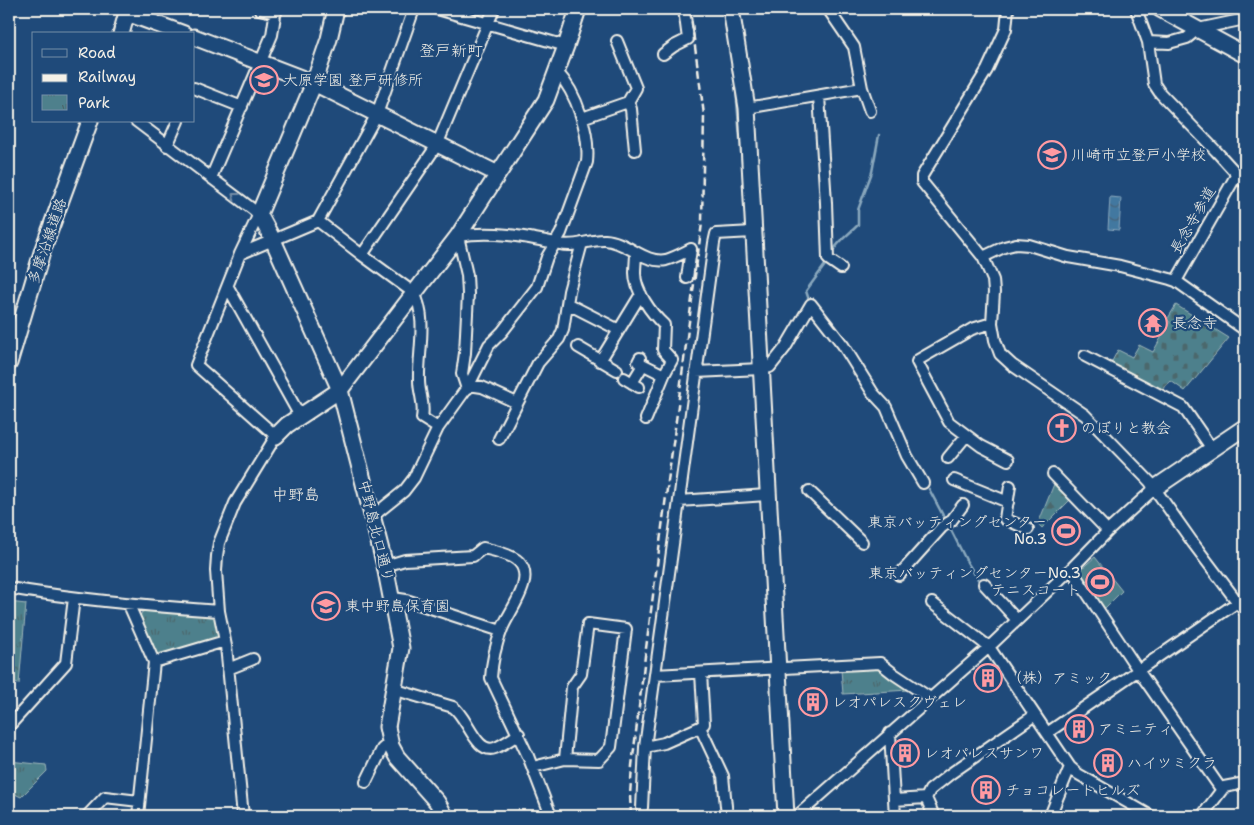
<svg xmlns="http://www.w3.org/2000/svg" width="1254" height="825" viewBox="0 0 1254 825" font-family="'Shantell Sans','Klee One',sans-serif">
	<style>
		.grass { fill: #4e808c; stroke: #a1b8ba }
		.forest { fill: url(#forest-firs); stroke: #a1b8ba }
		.cemetery { fill: url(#cemetery-stones); stroke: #a1b8ba }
		.park { fill: url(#park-tufts); stroke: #a1b8ba }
		.water { fill: url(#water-waves); stroke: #8aa8bd }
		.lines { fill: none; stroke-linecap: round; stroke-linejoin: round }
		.stream { stroke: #8aa8bd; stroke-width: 2.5 }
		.street-casing { stroke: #f4f1e8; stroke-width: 14 }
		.secondary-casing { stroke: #f4f1e8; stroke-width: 19 }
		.street { stroke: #1f4a7a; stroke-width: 10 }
		.secondary { stroke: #1f4a7a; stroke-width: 15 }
		.rail { stroke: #f4f1e8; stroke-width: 2.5; stroke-dasharray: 8 4; stroke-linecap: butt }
		.oneway { stroke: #748da6 }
		.labels { text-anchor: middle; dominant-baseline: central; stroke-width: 4.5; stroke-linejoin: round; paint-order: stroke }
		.poi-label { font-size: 15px; fill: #f4f1e8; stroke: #1f4a7a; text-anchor: start }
		.street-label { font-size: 15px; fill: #f4f1e8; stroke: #1f4a7a }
		.neighbourhood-label { font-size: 16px; fill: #f4f1e8; stroke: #1f4a7a }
	</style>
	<defs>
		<pattern id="forest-firs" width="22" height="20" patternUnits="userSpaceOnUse" patternTransform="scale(1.25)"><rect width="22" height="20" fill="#4e808c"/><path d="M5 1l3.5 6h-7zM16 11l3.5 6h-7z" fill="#4c676c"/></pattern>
		<pattern id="cemetery-stones" width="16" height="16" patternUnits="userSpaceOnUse" patternTransform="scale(1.25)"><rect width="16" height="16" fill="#4e808c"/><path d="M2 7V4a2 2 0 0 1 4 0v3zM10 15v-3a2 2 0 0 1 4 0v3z" fill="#4c676c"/></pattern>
		<pattern id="park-tufts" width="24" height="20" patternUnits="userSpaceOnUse" patternTransform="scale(1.25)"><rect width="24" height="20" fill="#4e808c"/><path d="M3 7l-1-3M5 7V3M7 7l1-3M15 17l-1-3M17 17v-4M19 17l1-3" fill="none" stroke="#4c676c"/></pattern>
		<pattern id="water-waves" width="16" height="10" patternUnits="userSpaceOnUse" patternTransform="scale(1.25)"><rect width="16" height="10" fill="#4378a0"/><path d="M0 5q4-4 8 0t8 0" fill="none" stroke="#466278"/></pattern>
	</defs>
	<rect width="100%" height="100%" fill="#1f4a7a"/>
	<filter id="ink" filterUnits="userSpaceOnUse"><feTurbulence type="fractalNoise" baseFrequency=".02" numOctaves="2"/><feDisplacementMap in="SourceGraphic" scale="10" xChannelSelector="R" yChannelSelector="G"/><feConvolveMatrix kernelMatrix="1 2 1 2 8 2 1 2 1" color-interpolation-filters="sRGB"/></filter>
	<g filter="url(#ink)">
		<path class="grass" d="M1095,557L1122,591L1104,609L1079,573L1080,570Z"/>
		<path class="forest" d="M1054,484L1070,500L1042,528L1038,524Z"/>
		<path class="cemetery" d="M1176,305L1229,338L1185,391L1171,381L1160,391L1110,365L1118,350L1132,357L1139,345L1153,352L1170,322L1167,320Z"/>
		<path class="park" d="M9,602L26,604L19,684L11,683L9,686Z
			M146,611L214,615L217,618L220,637L160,657L155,655L139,618L142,612Z
			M877,667L909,690L843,694L841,670Z
			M9,761L46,765L47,771L21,797L15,794L9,769Z"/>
		<path class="water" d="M1110,197L1121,198L1119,230L1108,229Z"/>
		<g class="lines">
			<path class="stream" d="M736,89L745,201
				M831,254C838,241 848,235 858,225V210L872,172L879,135
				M808,297L806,291L828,261
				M929,489L946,521
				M949,526L967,562L981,584"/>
			<defs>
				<path id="street" d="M259,9L276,13
					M437,9L566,46
					M828,9L854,47L862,88L870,111
					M1008,9L1006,29L987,70L922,176V182L983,257L993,280L994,292L992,323L995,340L1000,354L1012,365L1085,415L1150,482L1193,543L1245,612
					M1136,9L1148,42L1154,84L1160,93L1216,151L1245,183
					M1148,42L1169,43L1187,38L1198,29L1245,19
					M663,54L674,46L688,39L684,9
					M194,88L242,107
					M819,96L826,203L828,259L841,268
					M628,102L631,109L635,150
					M747,108L862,88
					M582,118L628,102L636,88L617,41
					M136,121L259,214L240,254L196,365L276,436L235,503L219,543L217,556L216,571L219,611L226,646L243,816
					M167,146L178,121
					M211,178L272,35L276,9
					M318,221L362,255L414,293C428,319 418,352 419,380C419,395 425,402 422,418L438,428
					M753,232L716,234L714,243L679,501L767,495
					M636,252C636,259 635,266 635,273C635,291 651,313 664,325L663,350L672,360L664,375L646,419
					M240,254L318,221L377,114L414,9
					M362,255L437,145L494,9
					M983,257L1004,247L1016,244L1029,245L1068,257L1120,266L1170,279L1176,281L1245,330
					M687,278L691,249
					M1176,281L1237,174
					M228,287L300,416
					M568,304L619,330
					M992,323L972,329L918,360L917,362L949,422L981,446L1008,460
					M578,347L617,370
					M1085,356L1183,407L1212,449
					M640,358L638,362L664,375
					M600,361L641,294
					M696,372L761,369L770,367L785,348L811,304L843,345L873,393L886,407L907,456L923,483
					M624,378L639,387
					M632,383L643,365
					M469,385L482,387L517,403
					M467,389L462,374L465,353L468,294L467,275L458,236C493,230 526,237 560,244C575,248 590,239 605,240C627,241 644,264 666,260C674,258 683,253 691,249
					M499,439L538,363L559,339L563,330L569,291L582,243
					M948,458L966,436
					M1053,474L1108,531
					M954,480L1008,502
					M1010,486L1005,519L1028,529
					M809,491L862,542
					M679,501L645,747L664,743L700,727L704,724L701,673
					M373,516L404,491L414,478L438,428L469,385L489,345L502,332L537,287L547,257L561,233L587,162C590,134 577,93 557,72
					M385,566L405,560L473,556L483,548C492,550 513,555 519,562C536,580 509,611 502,629C496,644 492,661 491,678L528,756L551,816
					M1071,569L1138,670L1221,789
					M899,575L942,527L951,521L963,505
					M984,584L1017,620
					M9,588C79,600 149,606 219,611
					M393,598L406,600L501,631
					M932,603L989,647L1070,767L1078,774L1151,816
					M129,605L154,662L138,816
					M154,662L225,641
					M228,669L253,659
					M655,675L880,663L894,674L930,698
					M393,689L453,707C467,716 476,755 495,748C503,745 511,739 519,734
					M9,726L66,663L74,598
					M700,727L723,776L727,816
					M890,733L895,816
					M1047,733L1245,597
					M533,767L565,759L599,760L611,747L626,629L588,624L581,674L572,687L565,759
					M366,782L382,749L390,742
					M894,800L926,798
					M642,808L645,747
					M87,816L105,797L139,801
					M797,816L989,647L1071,569L1108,531L1155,488
					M934,816L926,798L930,790L950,774L1035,715
					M1050,816L1070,767
					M1202,816L1224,787L1245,783"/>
				<path id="secondary" d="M336,9L329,39L314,83L259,214L273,240L340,390L385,566L401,648L387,727L391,746L397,757L437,802L445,816
					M731,9L747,108L786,816
					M1160,9L1245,55
					M127,13L184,34
					M121,34L128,9
					M194,37L314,83L498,174
					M9,363L43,249L90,121
					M276,436L287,425L340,390L458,236L546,100L566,46L578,9
					M1155,488L1245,427"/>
			</defs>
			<use href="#street" class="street-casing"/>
			<use href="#secondary" class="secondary-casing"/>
			<use href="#street" class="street"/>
			<use href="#secondary" class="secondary"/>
			<path class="rail" d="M631,816L630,795L632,766L645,656L702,223L704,115L690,9"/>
		</g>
		<defs><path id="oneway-chevron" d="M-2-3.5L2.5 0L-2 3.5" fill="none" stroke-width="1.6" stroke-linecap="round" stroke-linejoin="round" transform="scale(1.25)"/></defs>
		<use class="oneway" href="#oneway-chevron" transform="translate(235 196) rotate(-143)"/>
	</g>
	<defs>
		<symbol id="university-ring" viewBox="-11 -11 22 22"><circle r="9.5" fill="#1f4a7a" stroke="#ff9aa2" stroke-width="1.5"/><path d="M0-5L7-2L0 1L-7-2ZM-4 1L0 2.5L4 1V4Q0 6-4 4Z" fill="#ff9aa2"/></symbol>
		<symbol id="school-ring" viewBox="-11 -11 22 22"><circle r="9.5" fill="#1f4a7a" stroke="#ff9aa2" stroke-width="1.5"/><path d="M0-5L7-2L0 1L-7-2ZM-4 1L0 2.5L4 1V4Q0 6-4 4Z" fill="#ff9aa2"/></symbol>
		<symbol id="temple-ring" viewBox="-11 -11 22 22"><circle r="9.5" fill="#1f4a7a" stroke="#ff9aa2" stroke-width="1.5"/><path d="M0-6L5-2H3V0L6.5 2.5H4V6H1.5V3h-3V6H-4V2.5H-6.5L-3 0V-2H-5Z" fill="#ff9aa2"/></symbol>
		<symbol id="church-ring" viewBox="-11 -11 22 22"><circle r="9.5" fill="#1f4a7a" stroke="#ff9aa2" stroke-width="1.5"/><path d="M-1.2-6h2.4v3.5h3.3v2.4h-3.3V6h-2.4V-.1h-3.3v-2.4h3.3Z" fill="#ff9aa2"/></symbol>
		<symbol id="stadium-ring" viewBox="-11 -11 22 22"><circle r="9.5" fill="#1f4a7a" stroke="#ff9aa2" stroke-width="1.5"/><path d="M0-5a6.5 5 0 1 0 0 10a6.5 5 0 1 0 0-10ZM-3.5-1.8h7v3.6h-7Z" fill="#ff9aa2"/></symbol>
		<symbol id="building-ring" viewBox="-11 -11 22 22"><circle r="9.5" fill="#1f4a7a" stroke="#ff9aa2" stroke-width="1.5"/><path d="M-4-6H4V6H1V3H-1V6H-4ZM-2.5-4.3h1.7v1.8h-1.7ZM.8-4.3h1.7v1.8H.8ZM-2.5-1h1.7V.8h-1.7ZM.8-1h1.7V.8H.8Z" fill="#ff9aa2"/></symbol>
	</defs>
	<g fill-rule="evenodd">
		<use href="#university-ring" x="248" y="64" width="32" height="32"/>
		<use href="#school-ring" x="1036" y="139" width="32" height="32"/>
		<use href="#temple-ring" x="1137" y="307" width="32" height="32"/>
		<use href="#church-ring" x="1046" y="412" width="32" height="32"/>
		<use href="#stadium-ring" x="1050" y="515" width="32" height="32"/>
		<use href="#stadium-ring" x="1084" y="566" width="32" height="32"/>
		<use href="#school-ring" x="310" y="590" width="32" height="32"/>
		<use href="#building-ring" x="972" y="662" width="32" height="32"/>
		<use href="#building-ring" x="797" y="686" width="32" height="32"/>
		<use href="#building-ring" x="1063" y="713" width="32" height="32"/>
		<use href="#building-ring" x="889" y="737" width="32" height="32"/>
		<use href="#building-ring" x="1092" y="747" width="32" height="32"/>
		<use href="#building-ring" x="970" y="774" width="32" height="32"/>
	</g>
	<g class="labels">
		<g class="poi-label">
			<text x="283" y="80">大原学園 登戸研修所</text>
			<text x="1071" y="155">川崎市立登戸小学校</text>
			<text x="1172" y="323">長念寺</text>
			<text x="1081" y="428">のぼりと教会</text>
			<text x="1047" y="522" text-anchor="end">東京バッティングセンター<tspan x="1047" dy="17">No.3</tspan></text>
			<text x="1081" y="573" text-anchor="end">東京バッティングセンターNo.3<tspan x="1081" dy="17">テニスコート</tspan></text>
			<text x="345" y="606">東中野島保育園</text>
			<text x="1007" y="678">（株）アミック</text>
			<text x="832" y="702">レオパレスクヴェレ</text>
			<text x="1098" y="729">アミニティ</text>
			<text x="924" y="753">レオパレスサンワ</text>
			<text x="1127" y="763">ハイツミクラ</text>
			<text x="1005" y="790">チョコレートヒルズ</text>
		</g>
		<g class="street-label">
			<text transform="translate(1193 220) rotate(-60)">長念寺参道</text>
			<text transform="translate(47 241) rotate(-71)">多摩沿線道路</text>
			<text transform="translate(376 531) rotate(76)">中野島北口通り</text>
		</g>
		<g class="neighbourhood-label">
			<text x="451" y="50">登戸新町</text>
			<text x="296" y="494">中野島</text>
		</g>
	</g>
	<rect width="1254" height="825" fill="none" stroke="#1f4a7a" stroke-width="30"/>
	<rect x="15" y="15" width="1224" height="795" fill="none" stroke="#f4f1e8" stroke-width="2" filter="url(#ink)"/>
	<rect x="32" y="32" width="162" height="90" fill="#1f4a7a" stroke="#748da6"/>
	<rect x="42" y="49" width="25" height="8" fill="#1f4a7a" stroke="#748da6"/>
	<text x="78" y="58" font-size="15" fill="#f4f1e8">Road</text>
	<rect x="42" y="74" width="25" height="8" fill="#f4f1e8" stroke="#748da6"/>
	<text x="78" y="82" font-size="15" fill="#f4f1e8">Railway</text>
	<rect x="42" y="95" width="25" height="15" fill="url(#park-tufts)" stroke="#748da6"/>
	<text x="78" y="108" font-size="15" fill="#f4f1e8">Park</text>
</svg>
